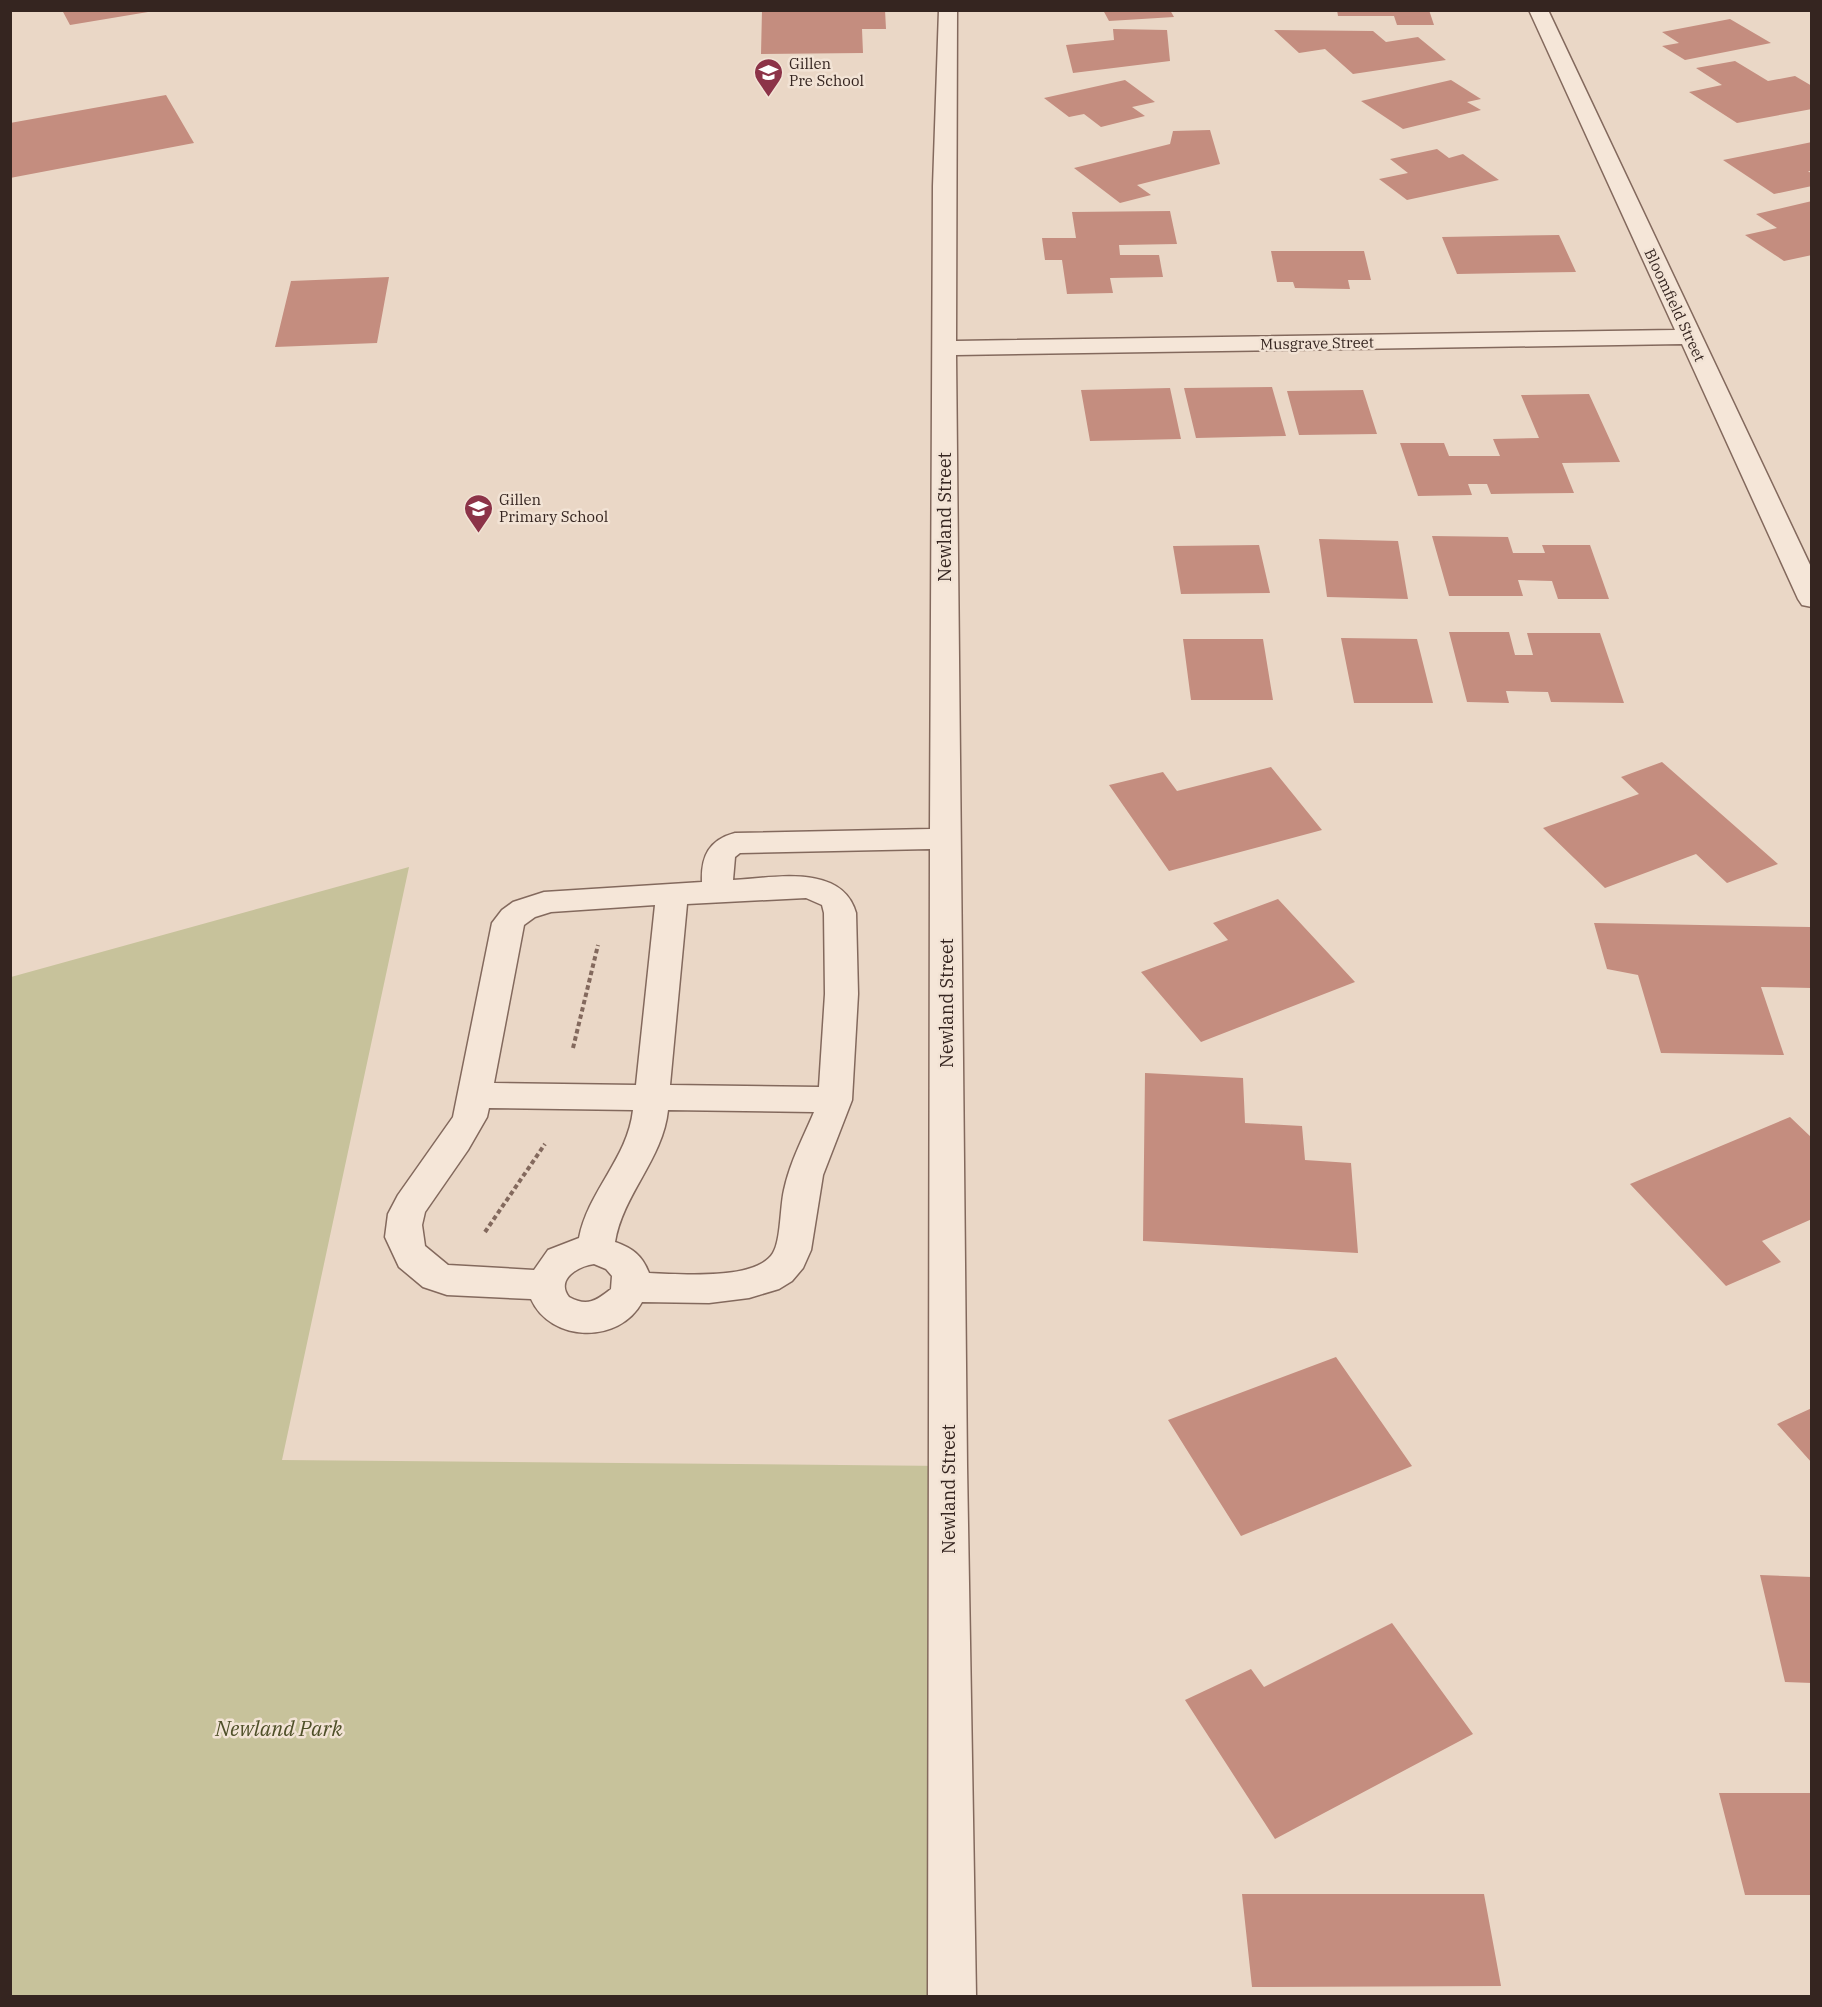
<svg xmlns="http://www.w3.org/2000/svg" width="1822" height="2007" viewBox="0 0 1822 2007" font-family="'IBM Plex Serif',serif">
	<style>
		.green { fill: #c7c29b }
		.building { fill: #c48d7f }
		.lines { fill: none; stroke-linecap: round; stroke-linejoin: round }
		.minor-casing { stroke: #83695d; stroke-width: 3 }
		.path { stroke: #83695d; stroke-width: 4; stroke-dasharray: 4.5 3; stroke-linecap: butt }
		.minor { fill: #f5e6d8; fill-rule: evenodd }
		.labels { text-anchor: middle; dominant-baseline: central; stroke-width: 5; stroke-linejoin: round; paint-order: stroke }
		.far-poi-label { font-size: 15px; fill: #352520; stroke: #f2e3d5; text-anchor: start }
		.far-street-label { font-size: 15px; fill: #352520; stroke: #f2e3d5 }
		.street-label { font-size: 18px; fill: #352520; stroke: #f2e3d5 }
		.near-park-label { font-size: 21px; font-style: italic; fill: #4e4f28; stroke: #f2e3d5 }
	</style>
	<rect width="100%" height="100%" fill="#ead7c6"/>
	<path class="green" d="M409,867L282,1460L947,1466L952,1996H11V977Z"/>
	<path class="building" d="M62,10H148V12L70,25Z
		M762,10H885L886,29H862L863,53L761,54Z
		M1103,10H1170L1174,17L1109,21Z
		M1337,10H1429L1434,25H1397L1394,16H1338Z
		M1730,19L1771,43L1685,60L1662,46L1679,43L1662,32Z
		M1113,29L1167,30L1170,61L1073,73L1066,45L1114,40Z
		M1274,30L1373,31L1386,42L1418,37L1446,60L1353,74L1325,49L1299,53Z
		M1735,61L1768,81L1795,76L1812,86V109L1737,123L1689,92L1722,85L1696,68Z
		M1125,80L1155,102L1132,107L1145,116L1101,127L1084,114L1069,117L1044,98Z
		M1451,80L1481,99L1467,102L1481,110L1403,129L1361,101Z
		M166,95L194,143L10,178V123Z
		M1210,130L1220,164L1137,185L1151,195L1120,203L1074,168L1170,144L1173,131Z
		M1812,142V171H1808L1812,174V186L1774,194L1723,160Z
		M1437,149L1449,158L1463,154L1499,180L1407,200L1379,179L1408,173L1390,159Z
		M1812,201V255L1784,261L1745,235L1777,228L1756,214Z
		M1170,211L1177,244L1119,245L1120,255H1159L1163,277L1110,278L1113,293L1067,294L1062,260H1045L1042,238H1076L1072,212Z
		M1559,235L1576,272L1457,274L1442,237Z
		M1271,251H1364L1371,280H1348L1350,289L1295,288L1293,282H1277Z
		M389,277L377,343L275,347L291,281Z
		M1272,387L1286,436L1196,438L1184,388Z
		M1170,388L1181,439L1090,441L1081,390Z
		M1363,390L1377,434L1299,435L1287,391Z
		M1589,394L1620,462L1562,463L1574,493L1491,494L1487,484H1468L1472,495L1418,496L1400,443H1444L1449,456H1500L1493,439L1539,438L1521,395Z
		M1432,536L1508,537L1513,553H1545L1542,545H1590L1609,599H1558L1552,581L1518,580L1523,596H1449Z
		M1319,539L1398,541L1408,599L1327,597Z
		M1259,545L1270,593L1181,594L1173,546Z
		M1449,632H1509L1515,655H1533L1527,633H1600L1624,703L1551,702L1548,692L1506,691L1509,703L1467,702Z
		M1341,638L1417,639L1433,703H1354Z
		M1183,639H1263L1273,700H1191Z
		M1662,762L1778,864L1727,883L1696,854L1605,888L1543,828L1639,794L1621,777Z
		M1271,767L1322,830L1169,871L1109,785L1163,772L1177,791Z
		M1278,899L1355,982L1201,1042L1141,972L1228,940L1213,923Z
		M1594,923L1810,927L1812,988L1761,987L1784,1055L1661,1053L1638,975L1607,969Z
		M1145,1073L1243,1078L1245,1123L1302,1126L1305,1160L1351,1163L1358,1253L1143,1241Z
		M1790,1117L1812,1138V1219L1762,1241L1781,1262L1726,1286L1630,1184Z
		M1336,1357L1412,1466L1241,1536L1168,1420Z
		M1812,1408V1463L1777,1424Z
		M1760,1575L1812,1577V1683L1785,1682Z
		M1392,1623L1473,1734L1275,1839L1185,1700L1251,1669L1264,1687Z
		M1719,1793H1812V1895H1745Z
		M1242,1894H1484L1501,1986L1252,1987Z"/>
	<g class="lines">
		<defs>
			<path id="minor" d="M939,10H957L956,341L1675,330L1529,10H1548L1812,569V607L1802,605L1798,599L1682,344L956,355L967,1466L976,1996H928L930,849L740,853L735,857L733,880C773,878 842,863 856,913L858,994L852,1100L823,1175L811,1250L803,1268L792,1281L779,1289L749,1298L709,1303L642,1302C619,1345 550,1342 531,1299L447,1295L423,1287L399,1267L385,1237L388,1214L398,1195L453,1117L492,923L502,910L513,902L544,892L702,882C701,856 709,840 735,833L930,829L933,186ZM806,898L822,905L824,913L825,994L819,1087L670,1085L687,904ZM655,905L636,1085L494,1083L524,925L535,917L551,912ZM489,1108L633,1110C628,1158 588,1191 579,1238L548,1250L534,1270L448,1265L425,1246L422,1225L425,1212L468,1150L487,1117ZM668,1110L814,1112C803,1138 790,1162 784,1190C780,1207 781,1240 773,1253C756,1281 678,1274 649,1273C642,1255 632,1248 615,1242C623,1194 663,1159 668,1110ZM594,1264L606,1269L612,1276L611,1289C596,1301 587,1307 569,1297C555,1279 579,1266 594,1264Z"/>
		</defs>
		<use href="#minor" class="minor-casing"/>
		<path class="path" d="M573,1048L598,945
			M485,1232L545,1144"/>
		<use href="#minor" class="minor"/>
	</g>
	<defs>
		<symbol id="school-pin" viewBox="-11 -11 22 30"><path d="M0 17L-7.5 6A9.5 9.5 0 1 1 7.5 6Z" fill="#8c3348" stroke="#f2e3d5"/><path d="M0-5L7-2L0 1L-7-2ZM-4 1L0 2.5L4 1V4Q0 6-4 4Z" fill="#fff"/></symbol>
	</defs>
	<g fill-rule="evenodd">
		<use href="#school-pin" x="752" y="56" width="33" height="45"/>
		<use href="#school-pin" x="462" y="492" width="33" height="45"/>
	</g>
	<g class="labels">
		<g class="far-poi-label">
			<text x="789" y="63">Gillen<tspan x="789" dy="17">Pre School</tspan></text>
			<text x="499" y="499">Gillen<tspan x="499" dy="17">Primary School</tspan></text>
		</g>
		<g class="far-street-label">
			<text transform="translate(1675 305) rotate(65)">Bloomfield Street</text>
			<text transform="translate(1317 343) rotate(-1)">Musgrave Street</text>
		</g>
		<g class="street-label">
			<text transform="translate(944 517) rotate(-90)">Newland Street</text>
			<text transform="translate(946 1003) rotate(-90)">Newland Street</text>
			<text transform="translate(948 1489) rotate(-90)">Newland Street</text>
		</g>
		<g class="near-park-label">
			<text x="279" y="1728">Newland Park</text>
		</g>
	</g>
	<rect width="1822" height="2007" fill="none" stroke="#352520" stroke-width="24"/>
</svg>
